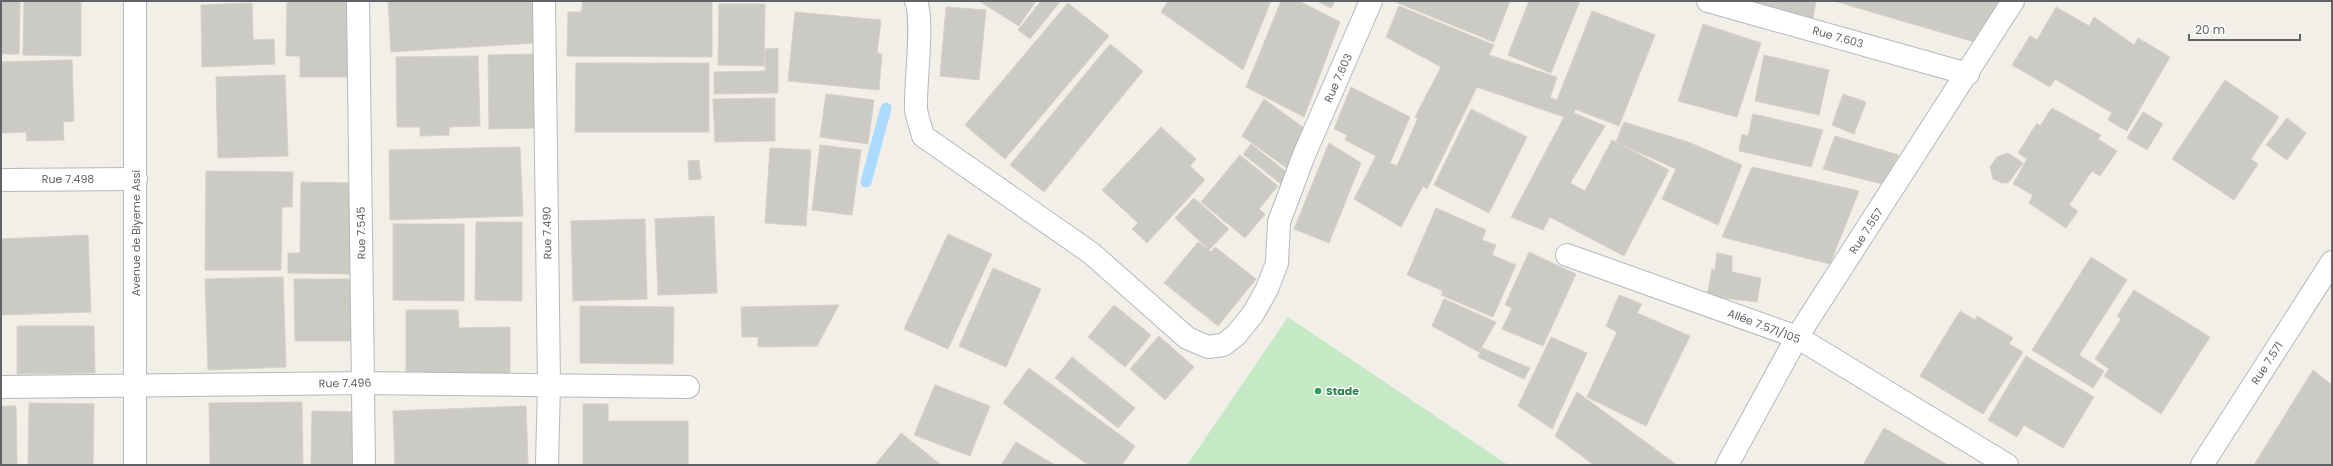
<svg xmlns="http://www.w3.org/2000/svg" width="2333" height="466" viewBox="0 0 2333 466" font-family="Poppins,sans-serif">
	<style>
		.green { fill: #c5e8c5 }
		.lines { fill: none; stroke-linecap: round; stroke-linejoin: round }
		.stream { stroke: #aadaff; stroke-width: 11 }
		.building { fill: #cccac5; stroke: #d6d1c6 }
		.minor-casing { stroke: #b5b8bc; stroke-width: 24 }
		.secondary-casing { stroke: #b6babf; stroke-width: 24 }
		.minor { stroke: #fff; stroke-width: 22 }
		.secondary { stroke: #fff; stroke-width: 22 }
		.leisure-dot { fill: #2e9e5b; stroke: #fff; stroke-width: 1.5 }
		.labels { text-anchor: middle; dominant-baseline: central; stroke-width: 3; stroke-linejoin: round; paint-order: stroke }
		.street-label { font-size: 11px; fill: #5f6368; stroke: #fff }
		.leisure-label { font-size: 11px; font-weight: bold; fill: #27864d; stroke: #fff; text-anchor: start }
	</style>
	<rect width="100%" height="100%" fill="#f1efe8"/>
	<path class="green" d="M1288,317L1508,465H1187Z"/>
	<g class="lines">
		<path class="stream" d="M866,182L886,108"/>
	</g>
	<path class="building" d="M1,1H20L19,54H1Z
		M24,1H81V56L23,55Z
		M287,1H349V77H300V56H286Z
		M388,1H533L535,43L391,52Z
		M582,1H712V57L567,56L568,12H582Z
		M979,1H1036L1019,26Z
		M1041,1L1060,2L1030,39L1018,30Z
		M1168,1H1271L1243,70L1161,12Z
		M1281,1H1299L1340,22L1304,117L1246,87Z
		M1317,1H1335L1331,8Z
		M1393,1H1510L1494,42Z
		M1529,1H1580L1551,73L1508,55Z
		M1752,1H1816L1813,18L1751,7Z
		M1834,1H2004L1981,44Z
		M252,3L253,40L274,39L275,64L202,67L201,5Z
		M1068,3L1109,36L1005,159L965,125Z
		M719,4H765L764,66L718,65Z
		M1399,6L1494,45L1489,55L1557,77L1550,98L1557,100L1592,11L1655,35L1619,126L1575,109L1574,113L1605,126L1570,183L1585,191L1612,140L1669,170L1624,256L1550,217L1543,230L1511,217L1564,117L1477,87L1427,189L1423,186L1401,227L1354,199L1376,156L1345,140L1347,135L1334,129L1351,87L1410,117L1390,163L1397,166L1418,118L1415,117L1441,67L1386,37Z
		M946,7L986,10L979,80L940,76Z
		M2056,7L2089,26L2094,17L2134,45L2138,38L2170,57L2127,131L2108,120L2112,113L2055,79L2050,87L2012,65L2030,36L2037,40Z
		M795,12L881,20L877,53L882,54L879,90L788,81Z
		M1703,24L1761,43L1737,117L1678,101Z
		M1110,44L1143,71L1044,192L1010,165Z
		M778,48V93L714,94V72L765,71V49Z
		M536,54L538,128L489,129L488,55Z
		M1764,55L1829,70L1819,115L1755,101Z
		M478,56L480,126L449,127V135L420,136V127H397L396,57Z
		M72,60L74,121L63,122L64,140L27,141L26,132L1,133V62Z
		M576,63H709V132H575Z
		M285,75L288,156L218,158L216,77Z
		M2225,80L2279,117L2251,159L2258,164L2234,200L2172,159Z
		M826,94L874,100L868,144L820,137Z
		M1843,94L1866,102L1854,134L1832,125Z
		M775,98V141L715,142L713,99Z
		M1264,99L1311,133L1291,171L1242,136Z
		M2052,108L2101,135L2098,139L2117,151L2100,176L2092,171L2069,205L2078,211L2066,228L2029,203L2033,195L2013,184L2027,159L2018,153L2037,123L2040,126Z
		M1471,109L1527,137L1489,213L1434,185Z
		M2143,112L2163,124L2147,150L2127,138Z
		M1753,114L1823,130L1811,167L1739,151L1742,134L1748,136Z
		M2287,118L2306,133L2287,160L2266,145Z
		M1624,122L1688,142L1742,165L1718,225L1662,199L1676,169L1616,142Z
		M1161,127L1196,159L1190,166L1205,180L1147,243L1132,229L1138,223L1102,190Z
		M1835,136L1899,155L1882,184L1823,169Z
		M1329,143L1361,163L1329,243L1294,229Z
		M1251,144L1294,178L1286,188L1243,154Z
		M820,145L861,150L852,215L812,210Z
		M520,147L523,216L390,220L389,150Z
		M770,148L811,150L806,226L765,223Z
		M2008,153L2023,163L2008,183H2002L1993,179L1990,167L1997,157Z
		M1240,155L1278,186L1259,209L1265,214L1245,238L1201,202Z
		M699,160L701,179L689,180L688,161Z
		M1752,167L1859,191L1830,264L1722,237Z
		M206,171L293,172L292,207H282L281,270H205Z
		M301,182L355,183L354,274L288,273V253H300Z
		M1194,198L1229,229L1209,250L1175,218Z
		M1436,208L1486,230L1482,240L1496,245L1492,255L1516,265L1493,317L1441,295L1443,291L1407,275Z
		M714,216L717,293L658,295L655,219Z
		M645,219L647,299L573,301L571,221Z
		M476,222H522V301L475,300Z
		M393,224H464V301L393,300Z
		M948,234L992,254L948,349L904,329Z
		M88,235L91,312L1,315V239Z
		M1198,242L1211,252L1215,247L1256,279L1218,326L1164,283Z
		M1529,252L1576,274L1543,346L1502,329L1512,308L1505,305Z
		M1717,253L1732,256V272L1761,278L1757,302L1707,296L1712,269H1715Z
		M2091,257L2127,280L2079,355L2104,371L2093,388L2032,350Z
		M993,268L1041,289L1006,367L959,346Z
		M283,277L286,367L208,370L205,279Z
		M294,279H355L356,341H295Z
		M2134,290L2210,337L2161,414L2104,376L2109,369L2095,359L2121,319L2117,316Z
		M1619,295L1642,304L1637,313L1690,336L1646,426L1587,397L1617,332L1606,326Z
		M1444,299L1496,322L1479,352L1432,326Z
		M839,305L817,346L758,347V337H742L741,307Z
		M1114,305L1151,335L1125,367L1088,337Z
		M580,306L674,307L673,364L580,363Z
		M406,310H458L459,328L510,327V379L406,380Z
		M1960,311L1975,320L1977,316L2013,338L2009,344L2023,352L1983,414L1920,376Z
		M17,326H94L95,373L17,374Z
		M1159,336L1194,367L1165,400L1130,369Z
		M1551,337L1587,353L1552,429L1518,406Z
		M1482,348L1530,368L1524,379L1478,357Z
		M2026,356L2094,397L2063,448L2024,425L2017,437L1988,420Z
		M1072,357L1135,408L1118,428L1055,378Z
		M1029,368L1135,446L1122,465H1088L1003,403Z
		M2313,370L2332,385V465H2254Z
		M935,385L990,406L970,456L914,435Z
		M1577,392L1677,465H1594L1555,436Z
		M302,402L303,465H210L209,403Z
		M29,403L94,404L93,465H28Z
		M583,404H608V421H688V465H583Z
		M1,406H16L17,465H1Z
		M526,406L528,464L395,465L393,411Z
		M312,411L358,412V465H311Z
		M1884,428L1948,465H1863Z
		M901,433L941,465H875Z
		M1016,442L1055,465H1001Z"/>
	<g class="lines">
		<defs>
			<path id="minor" d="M358,1L364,465
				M544,1L549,384L547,465
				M916,1C924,21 915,83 916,109C917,118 921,127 923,136L1091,253L1187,338L1208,347L1223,345L1236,335L1253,314L1267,289L1277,263L1279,222L1304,155L1371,1
				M1708,1L1968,74
				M1,180L136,179
				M1567,255L1797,337L2007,465
				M1,387L363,383L688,387
				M1727,465L1797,337L2013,1
				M2202,465L2332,262"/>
			<path id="secondary" d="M135,1V465"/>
		</defs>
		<use href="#minor" class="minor-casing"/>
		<use href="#secondary" class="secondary-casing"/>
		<use href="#minor" class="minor"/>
		<use href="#secondary" class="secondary"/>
	</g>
	<circle class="leisure-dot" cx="1318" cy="391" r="4"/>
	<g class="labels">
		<g class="street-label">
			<text transform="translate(1838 37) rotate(16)">Rue 7.603</text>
			<text transform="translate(1338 78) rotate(-66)">Rue 7.603</text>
			<text x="68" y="179">Rue 7.498</text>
			<text transform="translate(1866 231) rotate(-57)">Rue 7.557</text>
			<text transform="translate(136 233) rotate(-90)">Avenue de Biyeme Assi</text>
			<text transform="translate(361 233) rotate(-91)">Rue 7.545</text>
			<text transform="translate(547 233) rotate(-91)">Rue 7.490</text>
			<text transform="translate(1764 326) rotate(21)">Allée 7.571/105</text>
			<text transform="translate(2267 363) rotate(-57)">Rue 7.571</text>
			<text transform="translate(345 383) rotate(-1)">Rue 7.496</text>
		</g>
		<g class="leisure-label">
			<text x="1326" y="391">Stade</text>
		</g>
	</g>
	<rect width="2333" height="466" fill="none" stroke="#5f6368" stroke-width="4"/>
	<path d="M2189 34v6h111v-6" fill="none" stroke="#5f6368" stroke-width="2"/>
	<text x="2195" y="34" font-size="12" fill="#5f6368" stroke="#ffffff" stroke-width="3" paint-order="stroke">20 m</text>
</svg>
